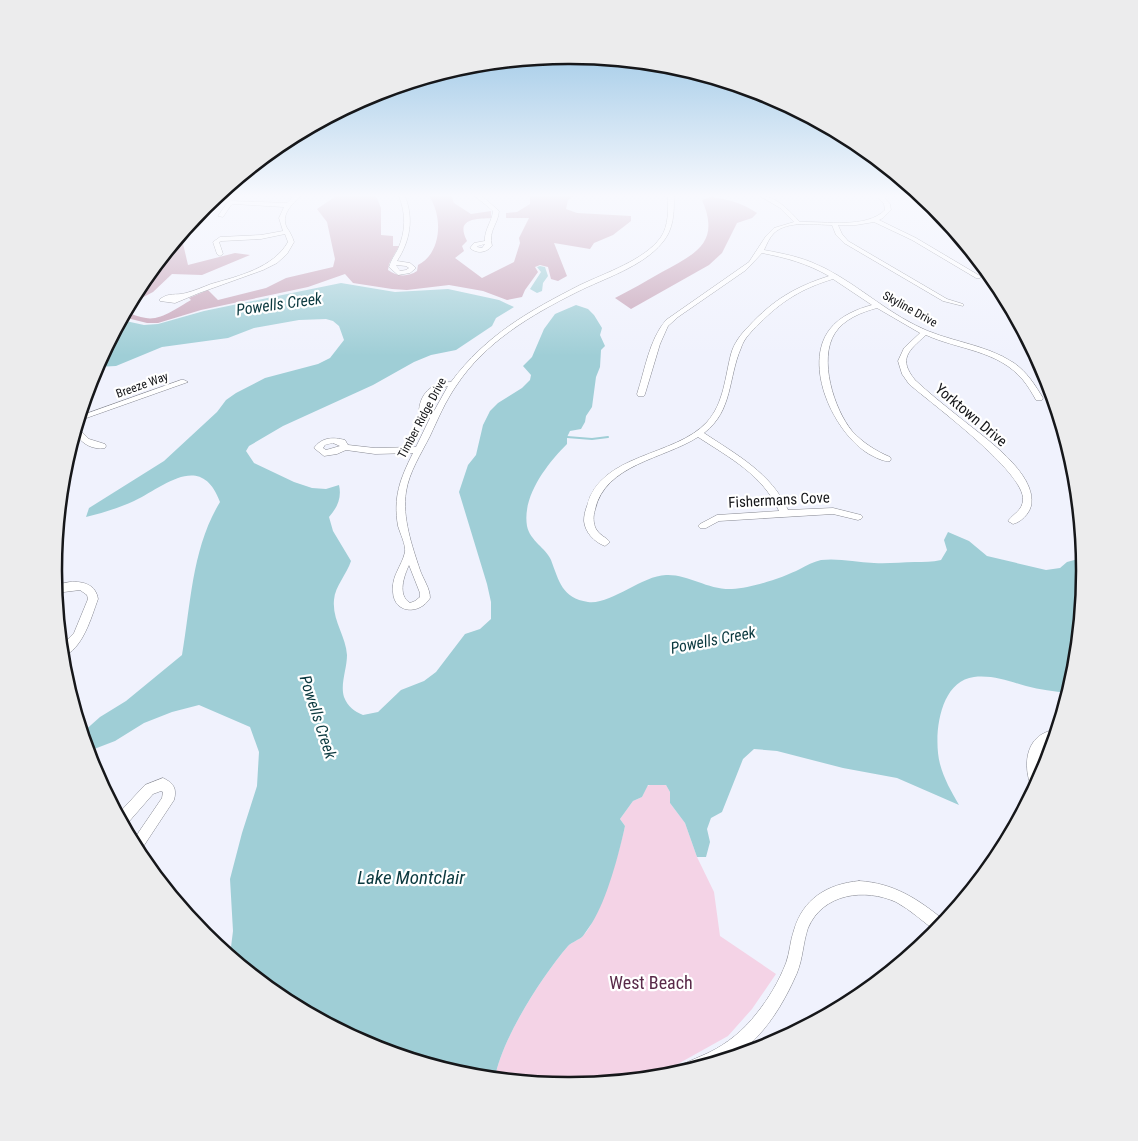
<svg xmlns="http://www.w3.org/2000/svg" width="1138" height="1141" viewBox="0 0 1138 1141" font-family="'Roboto Condensed',sans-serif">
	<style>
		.green { fill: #f4d3e6 }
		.forest { fill: #c8a5b9 }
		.water { fill: #9fced6 }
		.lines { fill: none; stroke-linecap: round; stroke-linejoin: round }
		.stream { stroke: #9fced6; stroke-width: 2 }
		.street-casing { stroke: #878992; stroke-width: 1 }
		.street { fill: #fff; fill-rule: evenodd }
		.labels { text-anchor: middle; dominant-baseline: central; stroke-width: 4.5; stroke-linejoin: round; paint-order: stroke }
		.far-street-label { font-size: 12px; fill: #16171a; stroke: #fff }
		.street-label { font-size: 15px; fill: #16171a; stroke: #fff }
		.water-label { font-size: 16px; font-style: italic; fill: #0b393f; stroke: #fff }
		.near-park-label { font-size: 18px; fill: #592a49; stroke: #fff }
		.near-water-label { font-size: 19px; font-style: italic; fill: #0b393f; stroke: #fff }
		.rim { fill: none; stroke: #16171a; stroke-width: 2.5 }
	</style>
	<rect width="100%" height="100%" fill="#f0f2fd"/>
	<path class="green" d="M656,783L666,785L670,792V803L685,823L697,857L714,892L720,936L776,974L752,1009L728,1036L667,1070L662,1077L569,1086L495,1078C501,1040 542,976 568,946C572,942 579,940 583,936C601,917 619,853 625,826L620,819L633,801L642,797L647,786Z"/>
	<path class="forest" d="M336,196H376L381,208V235L393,236V246H399L389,264L388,270C397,277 408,277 417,271L418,265C442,253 443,216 429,196H451L454,203L471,214L491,211V218C476,219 455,218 467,241L462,246L464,251L455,258L482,278L514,262L520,243L519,238L529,218H506V213L517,212L530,204V196H573L568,200L566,209L577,213L631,216V221L613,235L594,243L590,249L554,243L567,276L558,281L551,279L548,267L540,265L535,267L538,272L525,290L522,297L507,300L483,291L449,285L407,290L392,289L353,283L345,274L308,287L201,310L158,323H147L123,317L126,312C132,314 139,317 146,318C160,321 179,307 191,300L189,298L208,290L218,300L266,288L286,278L333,267L335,259L327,222L317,209Z
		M710,197C728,199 742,203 757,213L752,218L737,223L722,253L709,265L631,309L615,298C631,290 646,281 662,272C695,254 721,243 702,200Z
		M181,235L188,265L235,253L250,255L202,275L172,274L153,292L130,304L141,284Z"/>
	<path class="water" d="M540,266L545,267L548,276L543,283L542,291L537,293L530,289L541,272L537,267Z
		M341,283L395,292L448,289L499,300L514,307L496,318L492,326L456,350L431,355L414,362L373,385L283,426L249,446L246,451L254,463L294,482L312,488L326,489L339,485C342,498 337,508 329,517L333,531L351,561C347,574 335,586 334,600C332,620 346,636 347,655C347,669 340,684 344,697C348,707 354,711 363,715L378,712L401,690L424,681L436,672L465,634L480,629L491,619V602L487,584L459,492L468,465L476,455L483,425L490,411L498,403L522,388L530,380L531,375L523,366L532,357L544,329L555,314L576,305L588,309L594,315L602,328L600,335L605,346L601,350L600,367L596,377L592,407L586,416L585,422L581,429L570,431L567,437V444C547,464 522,496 527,526C530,541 546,548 551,560C559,581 562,598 588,602C611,605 641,576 666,575C688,574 708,590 732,589C752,588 782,578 800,569C807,565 813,562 821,560C838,558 856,562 874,563C888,564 901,562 915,562C924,562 932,562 941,560L947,550L944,540L948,532L969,541L987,556L1046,570L1060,568L1067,562L1078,559L1083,553L1084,571L1074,671L1068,693C1054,691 1040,690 1026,686C1008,681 993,675 974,677C939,681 933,737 940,764C944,779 951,791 959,805L897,778L843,768L777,751L754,749L743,759L722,812L711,818L707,829L710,842L706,857H697L685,823L670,803V792L666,785H648L642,797L633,801L620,819L625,826C619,854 607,899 592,923C589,927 586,932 583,936C579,940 572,942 568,946C542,976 501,1040 495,1078L468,1076L372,1046L283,999L230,955L233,931L230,879L242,833L257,786L259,752L250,727L199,705L172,712L144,723L115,741L89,751L82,733L100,717L126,701L182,655C191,603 192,548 220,502C201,451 164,487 134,501C119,508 102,513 86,517L89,508L164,461L217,412L226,400L236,393L265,378L318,364L330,358L344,340L339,326L333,321L326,319L299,320L254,328L228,338L162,347L116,366L96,367L121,320L144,325L158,324L204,311Z"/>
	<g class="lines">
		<path class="stream" d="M567,437L592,439L608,437"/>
		<defs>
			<path id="street" d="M294,196H301C292,204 280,215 287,228C290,232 292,236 294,242L287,254L277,263L263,270L199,293L175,303L160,301V299C170,292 175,296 186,293C194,291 203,287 211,284C239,276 273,268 288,242L285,234L261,239L222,241L219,242L223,254L220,256L217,254L213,242L220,237L261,235L283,231L279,218L284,207L234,204L231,205L223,217L218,216L227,203L231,201L287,203Z
				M399,196H405C414,219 410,241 397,261L410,263L416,268L410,273L398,275L389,267C391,260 395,255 398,249C406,231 406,214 399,196ZM396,265L406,266L409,268L406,270L400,271Z
				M475,196H482L499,211C498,225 488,230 492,246C486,253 477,254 470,248L474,243L485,241C484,230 492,222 493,211ZM485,244L482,248L477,247L478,246Z
				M668,196H674C674,213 674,229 662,243C642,267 605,278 577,292C531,315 485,342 456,386C445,402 438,419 430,436C421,454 409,472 406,492C402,517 412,546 420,570C423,579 430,588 430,598C420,615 394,614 393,592C391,576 402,566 405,552C406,545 400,533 398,526C393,497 400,479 413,453L375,454L346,450L337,454L324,456L314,448C322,437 333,437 345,440L348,445L375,448L416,447L430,418L419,413C419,394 432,382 451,382C486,335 529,311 580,285C605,273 645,260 661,237C669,225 668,210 668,196ZM448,386L433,413L427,412C427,398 435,389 448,386ZM333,443L340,446L326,450L323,448L325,445ZM409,565L420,593V597L415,601L410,603C397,595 404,576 409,565Z
				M760,196C777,196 789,211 800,222C826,221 866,229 885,210L884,204L877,196H883L890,204L891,210L883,218L879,220L916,238L980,276V278H976L912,240L874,222L856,225H838L842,234L848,241L947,299L963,304V306L943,301L844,243L836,235L832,225C815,225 788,220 774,233C769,238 767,244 764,250C780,253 796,256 811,262C849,277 879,307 915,325C947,342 984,343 1014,363C1027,372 1035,385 1043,398L1042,400H1036C1032,393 1028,386 1023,380C998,350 959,350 926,335C908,351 898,359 915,380C929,393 944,405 959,417C982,436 1038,473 1031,506C1029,514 1021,522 1013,524L1008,521C1014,513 1022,511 1023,500C1025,472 932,404 909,384L902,374L898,361L904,348L920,333L877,308C862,312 844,319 835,333C818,359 834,409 852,431C863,443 876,451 890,457L891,459L890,461C883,462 875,457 869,454C834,433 802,365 830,329C840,316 857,309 872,305L833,279C803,288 781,301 759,324C752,331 744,338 741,348C728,378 733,411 704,433C737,455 771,473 788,510L833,508L861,515L863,517L861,519L858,520L833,514L719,521L706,528H700L698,526L700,524L717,515L779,511C763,475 730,458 698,437C664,459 605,464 595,510C593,516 593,523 596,529C599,535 606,537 610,542L605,546C594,542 585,532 584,521C584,516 585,511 587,506C600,453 675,457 707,422C724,403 725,377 731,354C734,343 741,334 749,326C773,300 795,287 829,276C806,263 787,258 762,253L746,270L678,317L668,326L660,344L645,394L644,396H638L637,394C645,370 649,340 666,320L749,262L766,236L774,228L794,222L780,208Z
				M181,380H184L188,382L78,421L80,416Z
				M77,427L89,439L105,444L106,446L105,448C92,450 82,444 75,433Z
				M70,582C84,581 96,585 98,599C91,618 83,649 62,657L61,646L74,633L88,599L87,595L80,590L56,593L55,585Z
				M1055,729L1056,730L1053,741C1033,751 1045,763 1040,778C1038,782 1035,786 1034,789L1032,788C1025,773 1024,750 1037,738C1042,733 1049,731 1055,729Z
				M163,778C174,783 177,789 174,800L139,853L132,842L162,798L163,792L161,791L153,794L126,825H124L118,814L145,785Z
				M859,881C894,883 918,899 945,921L936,931C923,922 911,910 896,902C865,888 823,893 808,928C803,943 803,958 797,973C787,996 774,1019 757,1037C750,1044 742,1052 733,1056C719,1064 697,1067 682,1072L683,1064C691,1060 700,1057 708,1053C727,1044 744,1030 757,1013C769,998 779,981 786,963C790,952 790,941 794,930C803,899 827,884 859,881Z"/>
		</defs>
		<use href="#street" class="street-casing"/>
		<use href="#street" class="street"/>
	</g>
	<linearGradient id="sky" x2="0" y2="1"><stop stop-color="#8bbee1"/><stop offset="0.55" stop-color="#f8f9fe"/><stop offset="1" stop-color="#f8f9fe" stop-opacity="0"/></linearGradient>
	<rect width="1138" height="356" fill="url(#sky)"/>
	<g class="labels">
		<g class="far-street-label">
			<text transform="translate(910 309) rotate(29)">Skyline Drive</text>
			<text transform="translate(142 385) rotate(-20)">Breeze Way</text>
			<text transform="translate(422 418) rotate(-62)">Timber Ridge Drive</text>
		</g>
		<g class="street-label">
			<text transform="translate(971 415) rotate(40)">Yorktown Drive</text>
			<text transform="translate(779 500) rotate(-3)">Fishermans Cove</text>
		</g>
		<g class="water-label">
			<text transform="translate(279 304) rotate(-8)">Powells Creek</text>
			<text transform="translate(713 640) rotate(-11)">Powells Creek</text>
			<text transform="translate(318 717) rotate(72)">Powells Creek</text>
		</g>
		<g class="near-park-label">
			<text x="651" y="982">West Beach</text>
		</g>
		<g class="near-water-label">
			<text x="411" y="877">Lake Montclair</text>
		</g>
	</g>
	<path d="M0 0H1138V1141H0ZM568 64H570A506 506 0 0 1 1076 570V571A506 506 0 0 1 570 1077H568A506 506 0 0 1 62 571V570A506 506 0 0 1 568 64Z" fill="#ececed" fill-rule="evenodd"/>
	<path class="rim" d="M568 64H570A506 506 0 0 1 1076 570V571A506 506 0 0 1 570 1077H568A506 506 0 0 1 62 571V570A506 506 0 0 1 568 64Z"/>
</svg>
